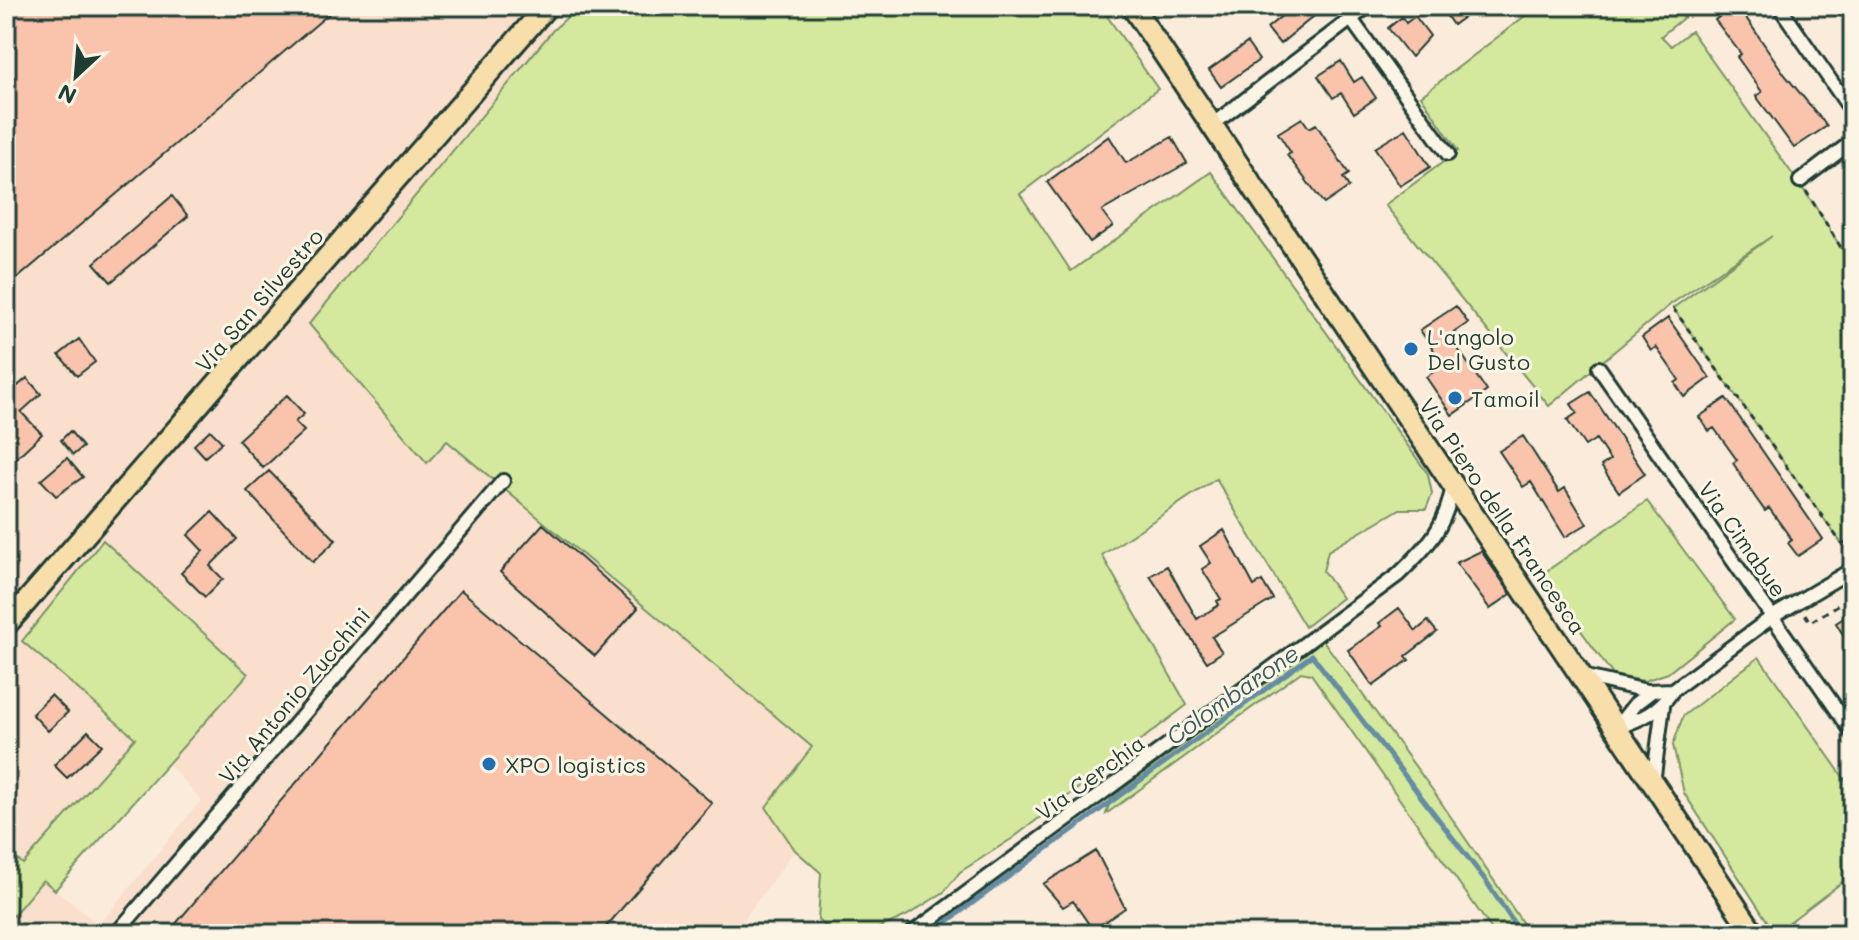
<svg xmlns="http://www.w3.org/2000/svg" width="1859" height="940" viewBox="0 0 1859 940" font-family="Mali,sans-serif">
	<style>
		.built { fill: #fadfcc }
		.green { fill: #d4e99d; stroke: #7a9368; stroke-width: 2 }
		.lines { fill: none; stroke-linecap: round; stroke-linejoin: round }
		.stream { stroke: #658ca3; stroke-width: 5 }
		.building { fill: #f9c3ac; stroke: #1f3d34; stroke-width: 2 }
		.street-casing { stroke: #1f3d34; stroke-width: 18 }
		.primary-casing { stroke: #1f3d34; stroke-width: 26 }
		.path { stroke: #1f3d34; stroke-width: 3; stroke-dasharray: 6 6; stroke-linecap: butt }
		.street { stroke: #fcf5e5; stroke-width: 12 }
		.primary { stroke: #f8deab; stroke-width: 20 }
		.poi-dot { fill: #1f6fb2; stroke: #fcf5e5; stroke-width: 3 }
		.labels { text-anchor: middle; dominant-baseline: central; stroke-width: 6; stroke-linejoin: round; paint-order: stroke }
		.street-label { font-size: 22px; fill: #1f3d34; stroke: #fcf5e5 }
		.poi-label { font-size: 22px; fill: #1f3d34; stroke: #fcf5e5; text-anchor: start }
		.water-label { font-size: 24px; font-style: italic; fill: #3c5e62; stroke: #fcf5e5 }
	</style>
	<rect width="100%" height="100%" fill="#fbebda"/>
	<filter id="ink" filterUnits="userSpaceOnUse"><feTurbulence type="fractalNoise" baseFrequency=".0125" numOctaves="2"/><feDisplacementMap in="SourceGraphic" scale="16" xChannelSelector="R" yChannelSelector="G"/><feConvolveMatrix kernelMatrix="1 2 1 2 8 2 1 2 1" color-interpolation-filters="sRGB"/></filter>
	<g filter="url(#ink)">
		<path class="built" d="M6,6H531L553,30L310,324L427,462L447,441L813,747L766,807L795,850L733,934H6V924L43,880L99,925L201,800L168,763L248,674L22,641L135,738L23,864L6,850Z"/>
		<path class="green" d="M580,6H1100L1158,89L1020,194L1071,271L1211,172L1428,474L1432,494L1426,509H1400L1328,551L1323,571L1342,598L1305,627L1216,479L1102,555L1187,705L1013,838L960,872L944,892L906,916L866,934H836L818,920L821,873L795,850L766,807L812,747L447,441L427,463L309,324L553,30Z
			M1538,6H1698L1661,36L1671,46L1691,31L1815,206L1853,267V537L1842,544L1673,308L1772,236L1671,304L1549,406L1385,205L1458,151L1421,96Z
			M1647,501L1735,619L1668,673L1644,681L1613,675L1541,575Z
			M103,540L248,674L55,890L43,880L6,924V850L23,864L135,738L22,641Z
			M1322,639L1434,792L1530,934H1495L1311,674L1301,672L1106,814L1111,798Z
			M1759,657L1853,791V874L1775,933L1684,793L1673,745L1683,716Z"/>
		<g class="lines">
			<path class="stream" d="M930,934L1312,655L1486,881L1521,934"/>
		</g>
		<path class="building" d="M6,6H338L6,288Z
			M1294,6H1306L1314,16L1280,44L1267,28Z
			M1440,6H1479L1453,25Z
			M1733,6H1738L1785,75L1827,126L1794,148L1756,96L1762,92L1737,57L1741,54L1715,20Z
			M1415,16L1430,36L1411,57L1388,28L1402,17L1406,23Z
			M1247,43L1259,60L1221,87L1209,70Z
			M1341,61L1354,82L1362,77L1376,98L1354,113L1341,93L1333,98L1318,76Z
			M1302,118L1309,128L1316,124L1349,174L1343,178L1349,187L1324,204L1287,155L1291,153L1278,133Z
			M1406,129L1430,167L1400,186L1375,148Z
			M1109,136L1126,163L1172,137L1187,163L1102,211L1113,226L1090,242L1047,182Z
			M172,196L188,216L111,282L94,263Z
			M1456,306L1468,323L1449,336L1487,391L1452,415L1426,377L1444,365L1420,330Z
			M1668,318L1710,378L1684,397L1675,383L1679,380L1656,347L1651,351L1642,337Z
			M79,339L95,362L77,376L59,355Z
			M27,378L41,394L21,412L42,434L14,460L6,451V396Z
			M1590,392L1645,474L1619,492L1601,466L1610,460L1596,439L1585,446L1567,420L1577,413L1571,404Z
			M287,395L304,414L295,422L304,431L263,468L238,440Z
			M1726,398L1823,539L1798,556L1788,543L1792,540L1769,508L1765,511L1755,497L1733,463L1737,460L1714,428L1709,431L1699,417Z
			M210,430L222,442L205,457L194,445Z
			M70,431L83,447L73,455L61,440Z
			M1523,436L1559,492L1565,488L1587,524L1565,537L1531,482L1523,487L1499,451Z
			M67,458L83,477L56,496L41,480Z
			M269,471L336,540L313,562L247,491Z
			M212,512L237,539L210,566L223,579L205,597L181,573L203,551L188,535Z
			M543,524L638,608L595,656L500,572Z
			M1224,530L1254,586L1262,581L1273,599L1212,637L1222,652L1207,662L1150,576L1167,566L1197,619L1219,605L1217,601L1221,599L1202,569L1211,563L1200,546Z
			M1481,551L1511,594L1490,609L1456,563Z
			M461,590L712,803L600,934H167Z
			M1399,608L1416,631L1428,621L1437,632L1406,656L1409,660L1373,686L1348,650L1382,626L1379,623Z
			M1853,612V651L1836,623Z
			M51,695L68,712L48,731L32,714Z
			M88,731L102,745L67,778L54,765Z
			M1096,851L1125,908L1093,930L1073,901L1063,907L1043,884Z"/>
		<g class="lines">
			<defs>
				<path id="street" d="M1779,6L1853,113
					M1351,19L1448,154
					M1212,125L1368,6
					M1800,181L1853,141
					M1599,368L1853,733
					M1582,676L1647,691L1673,690
					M1616,728C1641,719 1658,713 1673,690L1772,617L1853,569
					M1616,728L1635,704L1652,691
					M1653,783L1663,706
					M116,934L503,481
					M911,934L1398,575C1429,545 1445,529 1453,485"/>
				<path id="primary" d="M1132,6L1754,934
					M6,625L547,6"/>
			</defs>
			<use href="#street" class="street-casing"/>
			<use href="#primary" class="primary-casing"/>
			<path class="path" d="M1806,191L1853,267
				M1673,308L1842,544
				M1850,556L1842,544L1853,537
				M1805,614L1810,622L1853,596"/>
			<use href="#street" class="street"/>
			<use href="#primary" class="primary"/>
		</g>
	</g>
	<g class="poi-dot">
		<circle cx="1411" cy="349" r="8"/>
		<circle cx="1455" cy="398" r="8"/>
		<circle cx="489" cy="764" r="8"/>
	</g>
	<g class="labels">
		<g class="street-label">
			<text transform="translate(259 300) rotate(-49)">Via San Silvestro</text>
			<text transform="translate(1503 516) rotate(56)">Via Piero della Francesca</text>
			<text transform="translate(1743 539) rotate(55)">Via Cimabue</text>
			<text transform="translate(294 695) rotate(-50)">Via Antonio Zucchini</text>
			<text transform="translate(1090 777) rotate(-36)">Via Cerchia</text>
		</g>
		<g class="poi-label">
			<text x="1427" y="336">L'angolo<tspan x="1427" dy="25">Del Gusto</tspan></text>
			<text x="1471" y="398">Tamoil</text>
			<text x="505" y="764">XPO logistics</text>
		</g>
		<g class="water-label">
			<text transform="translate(1232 694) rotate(-35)">Colombarone</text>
		</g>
	</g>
	<rect width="1859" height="940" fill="none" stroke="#fcf5e5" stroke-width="32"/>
	<rect x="16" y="16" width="1827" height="908" fill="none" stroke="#1f3d34" stroke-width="3" filter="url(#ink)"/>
	<g transform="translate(76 76) rotate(206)" stroke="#fcf5e5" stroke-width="6" paint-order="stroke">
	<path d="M0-6L14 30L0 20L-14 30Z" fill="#1f3d34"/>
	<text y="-12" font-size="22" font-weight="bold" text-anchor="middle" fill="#1f3d34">N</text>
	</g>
</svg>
